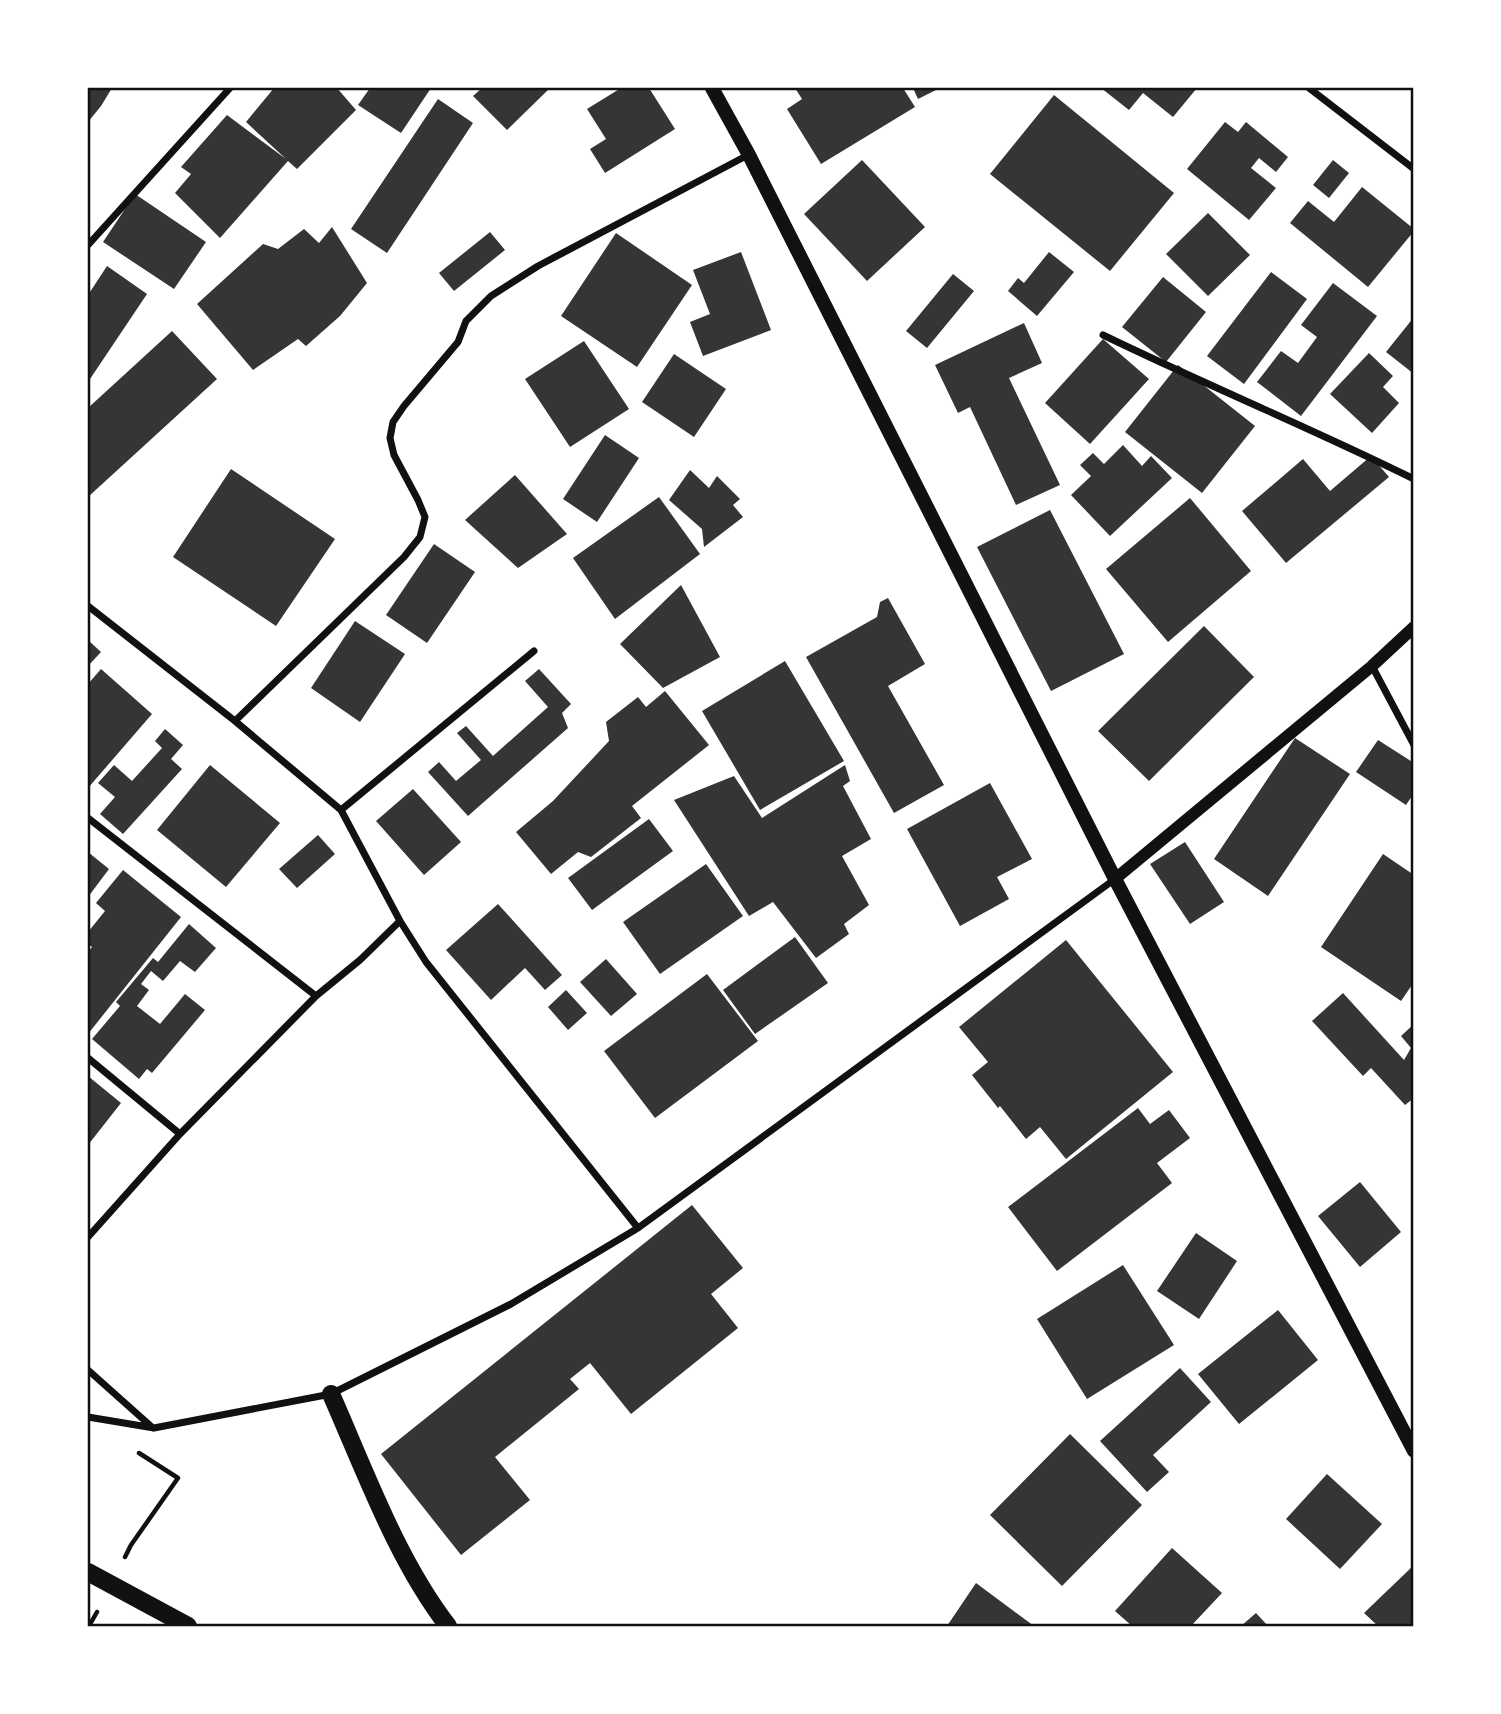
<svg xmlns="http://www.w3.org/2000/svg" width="1501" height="1714" viewBox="0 0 1501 1714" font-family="Mulish,sans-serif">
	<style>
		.building { fill: #353535 }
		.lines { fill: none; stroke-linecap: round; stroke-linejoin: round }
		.path { stroke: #111; stroke-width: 4.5 }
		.minor { stroke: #111; stroke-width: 7 }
		.tertiary { stroke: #111; stroke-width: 12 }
		.secondary { stroke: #111; stroke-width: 14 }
		.primary { stroke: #111; stroke-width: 18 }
		.neatline { fill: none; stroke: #111; stroke-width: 2.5 }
	</style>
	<rect width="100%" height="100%" fill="#fff"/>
	<path class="building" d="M88,88H112L101,106L88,122Z
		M274,88H337L356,110L297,169L288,161L220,238L175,193L191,174L181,167L227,115L286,159L246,122Z
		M370,88H431L401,133L358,105Z
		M482,88H547L549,89L507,130L473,96Z
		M621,88H649L675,129L605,173L590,149L606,139L587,109Z
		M795,88H903L915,107L821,164L787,109L802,99Z
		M913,88H940L918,99Z
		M1101,88H1197L1173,117L1143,93L1129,110Z
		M1054,95L1174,193L1110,271L990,174Z
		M438,99L473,123L387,253L351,229Z
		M1225,122L1238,132L1246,122L1288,157L1276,172L1259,158L1251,168L1276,188L1249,220L1187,169Z
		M862,160L925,227L867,281L804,214Z
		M1333,160L1349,173L1329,198L1313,185Z
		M1362,187L1414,229V231L1368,287L1290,223L1308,201L1334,222Z
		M135,194L206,242L174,289L103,242Z
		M1208,213L1250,255L1208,296L1166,254Z
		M332,227L367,283L340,316L306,346L298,339L253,370L197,304L263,244L278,249L304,229L319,243Z
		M490,232L505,250L454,291L439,273Z
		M616,233L692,285L637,367L561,316Z
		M741,252L771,330L703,356L690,322L710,314L693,270Z
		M1049,252L1074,272L1037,316L1008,291L1018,278L1024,283Z
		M107,266L147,294L88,382V295Z
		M1271,272L1307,299L1244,384L1207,356Z
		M953,274L974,291L927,348L906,331Z
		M1163,277L1206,312L1166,362L1122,327Z
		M1333,283L1377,316L1301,416L1257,382L1281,351L1298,363L1317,337L1301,325Z
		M1414,317V374L1386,352Z
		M1024,323L1042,363L1009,378L1060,485L1016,505L970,407L958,413L935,365Z
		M172,331L217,379L88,497V408Z
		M1103,339L1149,379L1090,444L1045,403Z
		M584,341L629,409L570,447L525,379Z
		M1369,353L1393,376L1383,387L1399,403L1372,433L1330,394Z
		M674,354L726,389L694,437L642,402Z
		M1178,365L1255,426L1202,493L1125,432Z
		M605,435L639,458L597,522L563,499Z
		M1123,445L1142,466L1151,456L1172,478L1110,536L1071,495L1091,476L1080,465L1093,453L1104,464Z
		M1371,456L1389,477L1286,563L1242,511L1303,459L1330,491Z
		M231,469L335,539L276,626L173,557Z
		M690,470L709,488L717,476L740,499L733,505L743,517L704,547L702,529L669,500Z
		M515,475L567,534L518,568L465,520Z
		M659,497L700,554L615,619L573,558Z
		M1190,498L1251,571L1168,642L1106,569Z
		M1050,510L1124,654L1051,691L977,547Z
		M434,544L475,572L427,643L386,615Z
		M681,585L720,657L663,688L620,644Z
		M888,598L925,664L888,686L944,785L894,813L806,657L877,617L880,602Z
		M355,621L405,654L360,722L311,688Z
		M1204,626L1254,677L1149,781L1098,731Z
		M88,640L101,652L88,666Z
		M785,661L844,761L760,810L702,711Z
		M101,669L152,714L88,788V684Z
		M539,669L571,704L562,713L568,728L468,816L428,772L439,762L456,781L481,760L457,733L466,726L493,756L548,707L525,681Z
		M665,691L709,745L632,806L641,818L591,857L578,852L551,874L516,832L553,801L609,741L606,722L638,697L646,707Z
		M165,729L183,745L171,759L182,769L123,834L100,814L115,797L98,783L114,765L132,781L162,748L155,741Z
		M1295,738L1350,774L1268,896L1214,859Z
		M1378,740L1414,763V793L1406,805L1356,772Z
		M210,765L280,823L226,887L157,830Z
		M845,765L850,781L843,786L871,839L842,856L869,905L844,924L849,934L816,958L773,902L749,916L674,800L734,776L762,818Z
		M990,783L1032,859L997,877L1009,899L960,926L907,829Z
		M413,789L461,842L424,875L376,821Z
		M649,819L673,851L592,910L568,878Z
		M318,835L335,854L297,888L279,869Z
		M1185,842L1224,902L1190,924L1150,864Z
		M88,852L109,869L88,897Z
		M1383,854L1414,875V982L1401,1001L1321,947Z
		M706,864L743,916L660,974L623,922Z
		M123,870L181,917L88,1034V952L92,947L88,944V932L105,911L96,903Z
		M498,904L562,975L545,990L525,968L491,1000L446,950Z
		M189,924L216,948L195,972L180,961L163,981L151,971L141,984L149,990L137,1006L160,1024L185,994L205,1010L152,1073L147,1069L139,1079L92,1039L120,1006L116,1002L153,958L158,962Z
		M795,937L828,983L755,1034L723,990Z
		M1066,940L1173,1072L1066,1159L1040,1127L1026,1139L1000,1106L998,1108L972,1075L988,1062L959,1027Z
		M606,959L637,994L611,1016L580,982Z
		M707,974L758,1041L655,1118L604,1051Z
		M566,990L587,1013L568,1030L548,1007Z
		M1343,993L1404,1060L1411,1048L1401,1036L1414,1024V1098L1405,1105L1371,1068L1363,1076L1312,1021Z
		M88,1076L121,1103L88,1145Z
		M1138,1108L1150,1124L1169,1110L1190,1138L1157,1163L1172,1183L1057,1271L1008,1207Z
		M1360,1182L1401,1232L1360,1267L1318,1216Z
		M692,1205L743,1268L711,1294L738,1328L631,1414L590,1363L570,1379L579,1389L495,1457L530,1500L461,1555L381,1454Z
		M1196,1233L1237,1261L1199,1319L1157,1291Z
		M1123,1265L1174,1345L1087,1399L1037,1319Z
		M1278,1310L1318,1360L1239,1424L1198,1374Z
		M1180,1368L1211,1402L1153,1455L1169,1472L1147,1492L1100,1441Z
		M1070,1434L1142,1505L1062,1586L990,1515Z
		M1327,1474L1382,1524L1340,1569L1286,1519Z
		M1172,1548L1222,1593L1191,1626H1132L1115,1611Z
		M1414,1565V1626H1378L1364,1613Z
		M976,1583L1034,1626H947Z
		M1256,1613L1268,1626H1241Z"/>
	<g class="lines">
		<path class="path" d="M125,1557L131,1545L178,1478L139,1453
			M89,1626L97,1612"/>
		<path class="minor" d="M1309,88L1414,169
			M88,245L230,88
			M1103,335C1206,385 1311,428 1414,479
			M88,606L235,721L341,810L400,921L426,962L638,1228
			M1372,666L1414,745
			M235,721L404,557L420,537L425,517L418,500L394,455L390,438L393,422L404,406L458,342L466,321L491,296L538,266L748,155
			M341,810L534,651
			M88,818L316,996
			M88,1058L180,1134
			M88,1237L180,1134L316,996L360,960L400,921
			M88,1370L153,1428
			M88,1417L154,1428L331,1394L511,1304L638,1228L1115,879"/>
		<path class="tertiary" d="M1115,879L1372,666L1414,627"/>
		<path class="secondary" d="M712,88L749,155L1115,879L1414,1451"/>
		<path class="primary" d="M331,1394C365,1471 397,1560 448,1626
			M88,1572L188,1626"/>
	</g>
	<rect width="1501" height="1714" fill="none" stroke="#ffffff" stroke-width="178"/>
	<rect x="89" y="89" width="1323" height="1536" class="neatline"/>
</svg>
